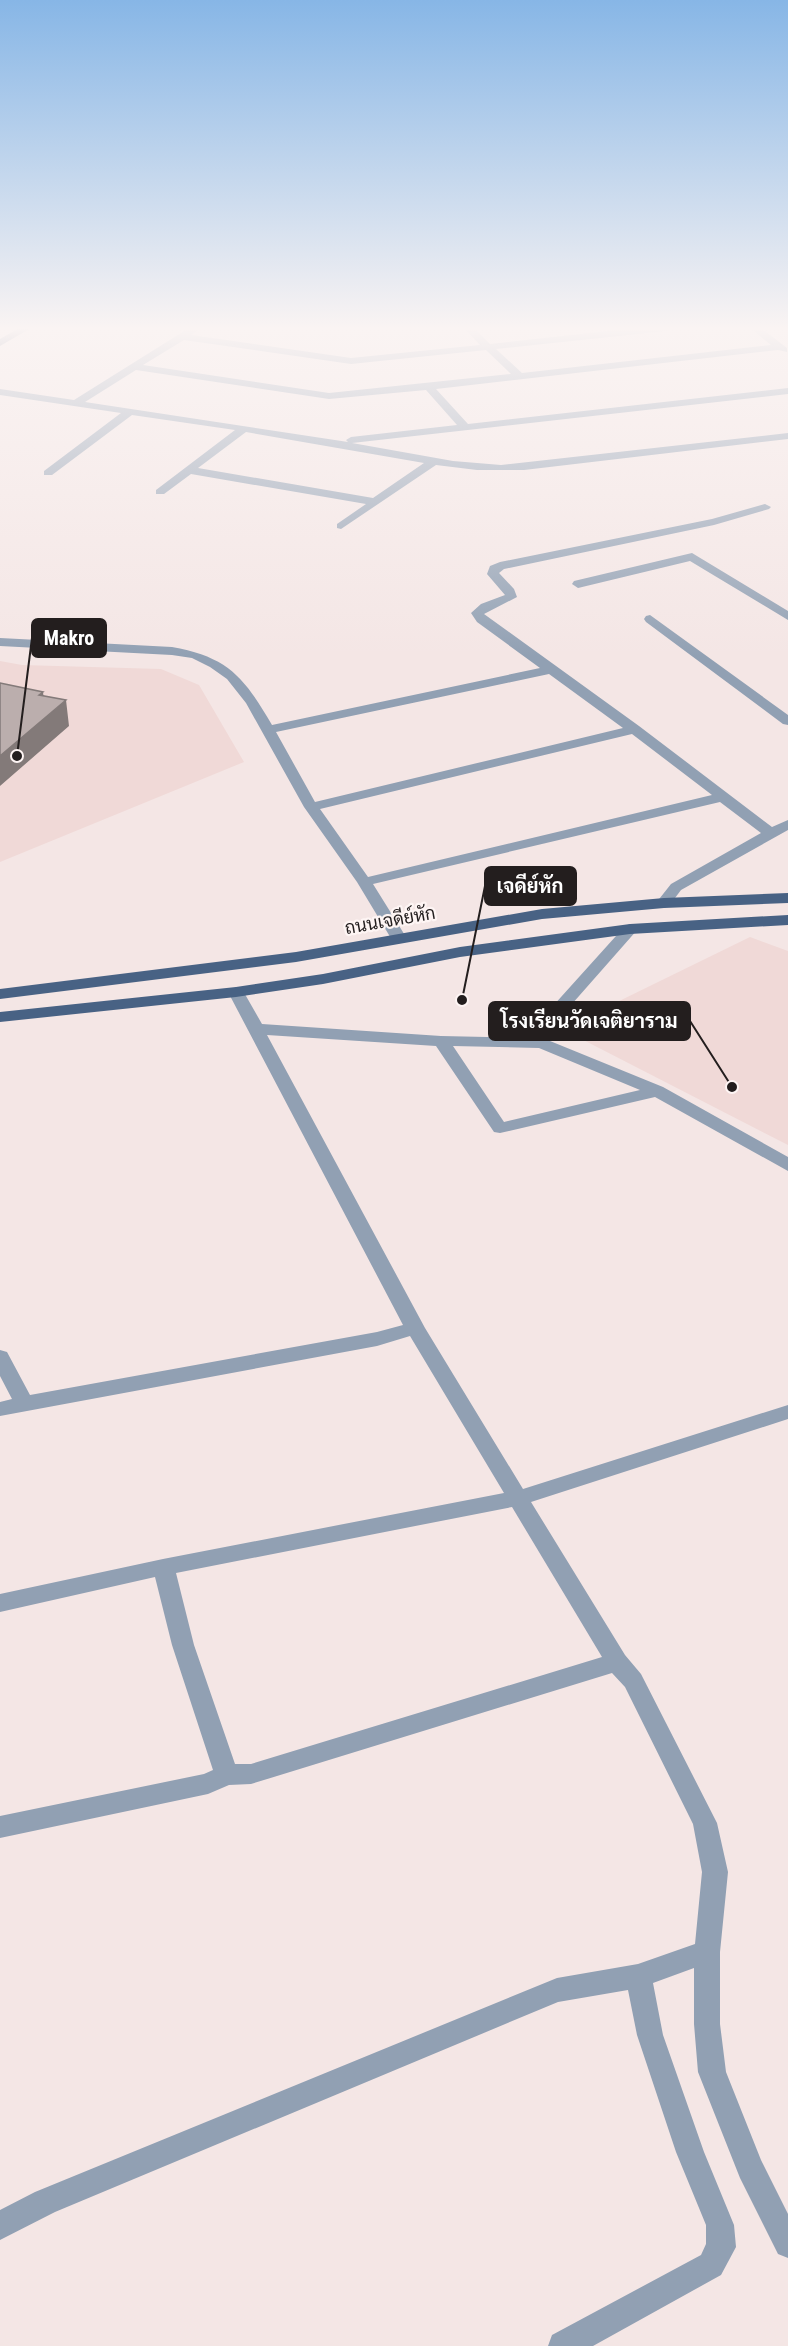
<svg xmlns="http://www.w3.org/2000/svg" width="788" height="2346" viewBox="0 0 788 2346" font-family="'Roboto Condensed',Sarabun,sans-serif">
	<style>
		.built { fill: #f0d9d7 }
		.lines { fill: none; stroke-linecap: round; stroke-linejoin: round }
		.minor { fill: #91a0b3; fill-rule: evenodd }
		.major { fill: #486284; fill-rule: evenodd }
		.highway { fill: #2d4c72; fill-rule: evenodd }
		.shaded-wall { fill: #837a79 }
		.building { fill: #bbaead; stroke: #837a79; stroke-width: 1.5 }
		.labels { text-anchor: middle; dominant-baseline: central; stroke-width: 4.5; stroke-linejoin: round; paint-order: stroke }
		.street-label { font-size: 18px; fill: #231e1e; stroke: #fef5f4 }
		.leader { fill: none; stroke: #231e1e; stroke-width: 2 }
		.callout-dot { fill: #231e1e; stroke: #fef5f4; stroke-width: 2 }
		.callout { fill: #231e1e; stroke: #231e1e; stroke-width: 2 }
		.callout-label { font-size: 20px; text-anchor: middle; font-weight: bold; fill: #fff }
	</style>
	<rect width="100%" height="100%" fill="#f4e6e5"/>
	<path class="built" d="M0,661L22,665L161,669L199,685L244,762L0,862Z
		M750,937L788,951V1145L562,1029Z"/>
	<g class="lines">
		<path class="minor" d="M189,328L198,330L191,335L351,358L480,345L464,328H474L490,344L635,328H670L666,331L496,349L522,373L771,345L750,328H761L787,348V352L778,350L436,389L468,424L788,388V394L352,443L453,461L501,465L788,433V439L524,470H477L436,465L341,529L337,528V524L366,504L191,474L164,494H156V490L235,430L132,415L52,475H44V471L121,413L0,395V389L74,400ZM184,340L351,364L486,350L511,374L329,393L143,365ZM136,370L329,399L426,390L457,425L351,437L346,440L348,442L85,402ZM246,432L424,463L373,498L198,468Z
			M765,504L771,507L769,509L714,525L504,569L499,573L514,589L517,597L484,614L639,726L772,827L788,820V830L681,890L669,906L664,908L656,903L671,884L761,833L720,802L373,884L406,937L398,942L392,940L357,882L304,807L246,703L227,679L210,667L192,658L172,655L0,646V638L172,647C228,657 244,677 272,725L540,668L477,622L471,613L481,604L505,595L487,574L490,566L500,562L712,519ZM549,674L623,728L315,802L276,732ZM632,734L712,795L368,877L320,809Z
			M692,553L788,611V620L690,561L578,588L572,584L574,581Z
			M650,615L788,715V725L783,724L646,622L644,619L646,616Z
			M630,924L638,929L557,1021L550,1041L663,1087L788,1157V1171L655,1097L500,1133L494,1132L436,1046L267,1035L425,1328L523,1489L788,1405V1419L531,1502L625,1655L641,1674L717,1823L728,1872L720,1952V2024L726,2072L761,2160L788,2214V2258L778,2254L740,2178L698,2072L694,2024V1968L653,1983L663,2035L704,2152L734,2225L736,2247L721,2275L593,2346H548L552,2335L701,2255L706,2244V2225L676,2152L637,2035L628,1990L558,2002L55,2212L0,2240V2210L35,2192L557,1978L638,1964L695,1944L702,1872L693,1824L625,1687L612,1673L251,1784L229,1785L208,1794L0,1838V1816L204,1774L213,1770L172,1645L155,1577L0,1612V1594L163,1559L504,1493L410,1336L377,1346L0,1416V1402L12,1399L0,1376V1350L7,1352L30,1395L377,1332L403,1325L228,992L236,987L242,989L262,1024L441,1036L534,1038L543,1017L625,926ZM453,1046L539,1048L640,1090L504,1122ZM512,1507L602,1657L251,1764H235L194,1645L176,1573Z"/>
		<path class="major" d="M788,893V903L664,908L542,919L296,962L0,999V989L296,952L542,909L664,898Z
			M788,915V925L630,934L460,957L323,984L236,997L0,1022V1012L236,987L323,974L460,947L630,924Z"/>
		<path class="highway" d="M19,328H31L0,346V339Z"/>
	</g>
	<path class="shaded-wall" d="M43,692L46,717L66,700L69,726L0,786V756L39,695Z"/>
	<path class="building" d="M0,683L43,692L39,695L66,700L0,756Z"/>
	<linearGradient id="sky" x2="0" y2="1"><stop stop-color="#87b6e6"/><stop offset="0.5" stop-color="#faf4f3"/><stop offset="1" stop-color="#faf4f3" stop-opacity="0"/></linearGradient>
	<rect width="788" height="657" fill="url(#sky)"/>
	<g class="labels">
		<g class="street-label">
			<text transform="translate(390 920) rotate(-10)">ถนนเจดีย์หัก</text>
		</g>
	</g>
	<path class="leader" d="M17 756L32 638M462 1000L485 886M732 1087L690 1021"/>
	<g class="callout-dot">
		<circle cx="17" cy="756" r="6"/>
		<circle cx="462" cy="1000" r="6"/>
		<circle cx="732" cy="1087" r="6"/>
	</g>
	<g class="callout">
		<rect x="32" y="619" width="74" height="38" rx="6"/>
		<rect x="485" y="867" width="91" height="38" rx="6"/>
		<rect x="489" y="1002" width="201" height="38" rx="6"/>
	</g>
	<g class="callout-label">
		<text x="69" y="645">Makro</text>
		<text x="530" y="893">เจดีย์หัก</text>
		<text x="589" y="1028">โรงเรียนวัดเจติยาราม</text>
	</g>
</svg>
